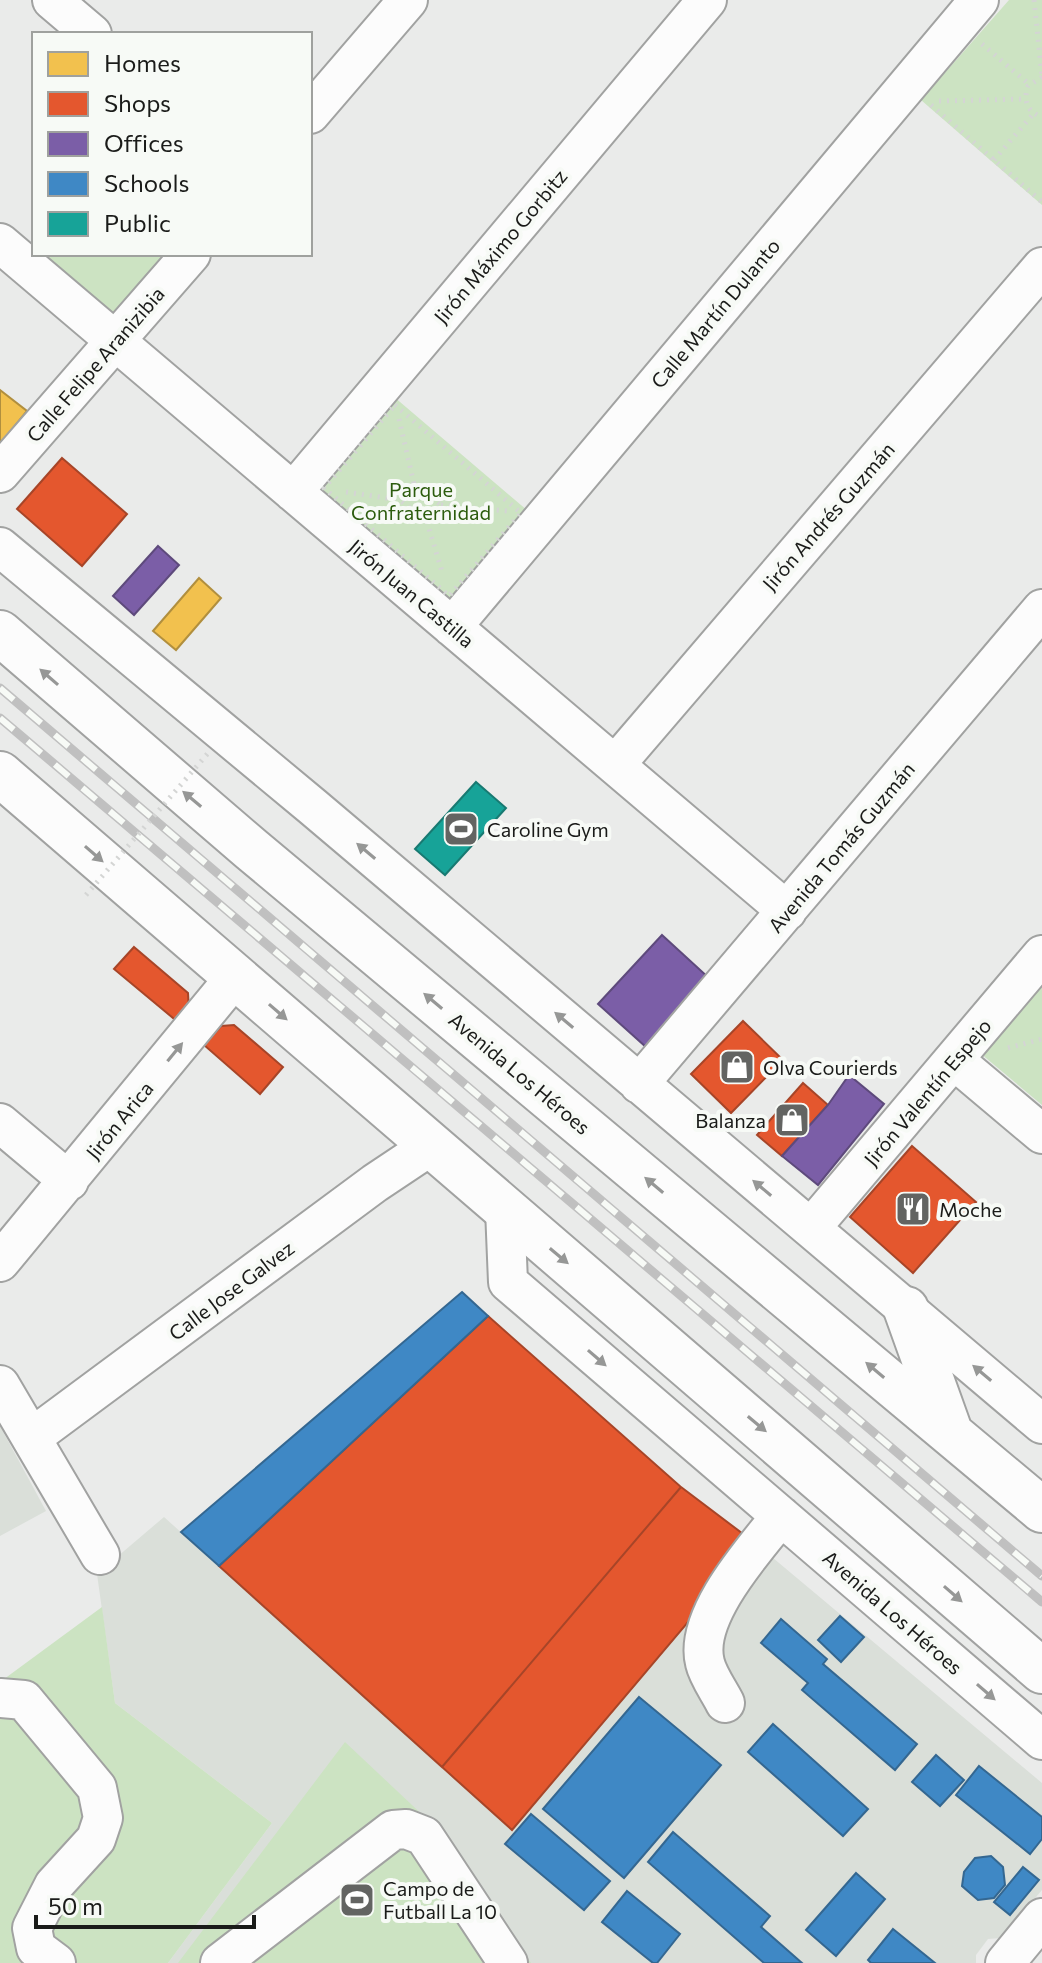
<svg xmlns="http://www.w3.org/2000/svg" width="1042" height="1963" viewBox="0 0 1042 1963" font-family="Commissioner,sans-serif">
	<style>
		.built { fill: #dadfd9 }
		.green { fill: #cce3c2 }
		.homes { fill: #f2c14e; stroke: #b18f3e; stroke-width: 2 }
		.shops { fill: #e4572e; stroke: #a74528; stroke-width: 2 }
		.offices { fill: #7b5ea7; stroke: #5e4a7c; stroke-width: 2 }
		.schools { fill: #3f88c5; stroke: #346791; stroke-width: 2 }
		.public { fill: #17a398; stroke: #187a72; stroke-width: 2 }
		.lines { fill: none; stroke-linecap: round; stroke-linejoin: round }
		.minor-casing { stroke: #a1a2a1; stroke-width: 42 }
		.major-casing { stroke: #a1a2a1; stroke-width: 48 }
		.path { stroke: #d4d5d4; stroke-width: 5; stroke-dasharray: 2 6; stroke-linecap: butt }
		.minor { stroke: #fcfcfc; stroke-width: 38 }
		.major { stroke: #fcfcfc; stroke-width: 44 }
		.rail-casing { stroke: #c0c0c0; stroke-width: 9 }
		.rail { stroke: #f7faf6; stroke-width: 6; stroke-dasharray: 18; stroke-linecap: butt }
		.path-bridge { stroke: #d4d5d4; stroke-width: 5; stroke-dasharray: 2 6; stroke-linecap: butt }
		.oneway { fill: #969796 }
		.labels { text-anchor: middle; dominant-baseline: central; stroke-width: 8; stroke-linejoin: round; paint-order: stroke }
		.street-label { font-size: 20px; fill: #1a1b19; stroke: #f7faf6 }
		.park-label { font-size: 20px; fill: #2c5c0d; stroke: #f7faf6 }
		.poi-label { font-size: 20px; fill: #1a1b19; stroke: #f7faf6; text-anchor: start }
	</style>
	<rect width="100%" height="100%" fill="#eaebea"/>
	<path class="built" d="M0,1426L46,1511L0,1536Z
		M164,1517L512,1830L755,1543L1042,1783V1890L1001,1938L988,1939L976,1955V1963H168L272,1823L115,1703L97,1574Z"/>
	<path class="green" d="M1009,0H1042V205L921,100Z
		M42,254H170L116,317Z
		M393,396L528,511L449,604L314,490Z
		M1042,980V1105L980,1053Z
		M102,1607L115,1703L272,1823L168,1963H0V1682Z
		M345,1742L446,1837L531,1963H178Z"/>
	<path class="homes" d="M0,390L27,411L0,444Z
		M199,578L221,598L176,650L153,631Z"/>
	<path class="shops" d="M62,458L127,514L82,566L17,509Z
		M134,947L188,993L189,1011L179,1023L114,969Z
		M743,1021L783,1060L731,1113L691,1074Z
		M234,1025L283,1067L260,1094L204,1045L221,1026Z
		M803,1083L828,1105L782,1156L757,1135Z
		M912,1146L976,1202L913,1273L850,1217Z
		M488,1316L681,1487L442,1767L219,1566Z
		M681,1487L755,1543L512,1830L442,1767Z"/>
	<path class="offices" d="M158,546L179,565L134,615L113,596Z
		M662,935L710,979L646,1047L598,1004Z
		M849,1075L884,1104L818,1185L782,1156L828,1105Z"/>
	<path class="schools" d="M462,1292L488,1316L219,1566L181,1532Z
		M840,1616L864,1637L841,1662L818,1640Z
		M781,1619L827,1659L823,1664L917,1744L895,1770L802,1690L808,1683L761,1643Z
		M639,1697L721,1765L624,1878L543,1809Z
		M773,1724L868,1809L843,1836L748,1752Z
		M936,1755L964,1780L940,1806L912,1782Z
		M979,1766L1042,1817V1839L1030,1854L956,1795Z
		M531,1814L610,1881L584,1910L505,1844Z
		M673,1832L770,1916L761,1927L802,1963H764L648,1862Z
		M991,1856L1003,1867L1005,1885L994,1898L978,1900L962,1886L964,1872L975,1858Z
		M1023,1867L1039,1880L1010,1915L994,1902Z
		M856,1873L885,1899L836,1956L806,1930Z
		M627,1891L680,1934L657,1963H653L602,1922Z
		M893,1929L935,1963H871L868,1960Z"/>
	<path class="public" d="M476,782L506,808L445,875L415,849Z"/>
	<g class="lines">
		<defs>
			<path id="minor" d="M52,0L92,34
				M310,114L408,0
				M0,243L787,911
				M0,473L191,254
				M293,492L707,0
				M0,547L313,807L1042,1424
				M452,627L979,0
				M615,765L1042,267
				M954,1060L1042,1134
				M639,1084L1042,609
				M0,1123L69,1181
				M505,1209L508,1282L1042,1740
				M811,1228L1042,955
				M0,1262L236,976
				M0,1385L100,1555
				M31,1438L375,1183L432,1145
				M0,1698L24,1700L97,1788L103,1818L96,1839L54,1885L32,1928L36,1948L56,1963
				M725,1703C719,1691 708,1676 705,1663C693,1617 753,1551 781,1516
				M220,1963L393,1830L406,1829L424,1836L508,1963
				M1005,1963L1042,1918"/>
			<path id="major" d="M0,633L251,849L1042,1510
				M0,774L1042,1671
				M906,1309L949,1429"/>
		</defs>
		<use href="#minor" class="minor-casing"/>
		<use href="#major" class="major-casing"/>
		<path class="path" d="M1034,0L1042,76
			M982,44L1030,85
			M1042,77L1028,86C1023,100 1027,112 1042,117
			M939,101L1026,99
			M931,105L1042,202
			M994,160L1034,113
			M395,405L521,513L449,596L324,488Z
			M399,419L414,484
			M346,492L400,500
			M441,505L507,511
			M427,522L441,505L414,484L400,500L427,522L443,575
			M1008,1048L1042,1039"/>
		<use href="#minor" class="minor"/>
		<use href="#major" class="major"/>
		<defs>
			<path id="rail" d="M0,688L1042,1576
				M0,718L1042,1602"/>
		</defs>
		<use href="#rail" class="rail-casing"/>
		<use href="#rail" class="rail"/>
		<path class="path-bridge" d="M86,895L209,752"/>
	</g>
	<defs><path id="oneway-solid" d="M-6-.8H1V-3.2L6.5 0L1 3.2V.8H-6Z" transform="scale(2)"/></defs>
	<g class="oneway">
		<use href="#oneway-solid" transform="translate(49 677) rotate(-139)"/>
		<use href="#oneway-solid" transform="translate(192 799) rotate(-140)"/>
		<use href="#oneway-solid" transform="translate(366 851) rotate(-140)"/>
		<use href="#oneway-solid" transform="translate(94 854) rotate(41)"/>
		<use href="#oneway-solid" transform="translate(433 1001) rotate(-140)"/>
		<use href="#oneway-solid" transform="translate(278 1012) rotate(41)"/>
		<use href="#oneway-solid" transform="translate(564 1020) rotate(-140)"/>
		<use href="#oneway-solid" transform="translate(175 1052) rotate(-51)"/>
		<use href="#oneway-solid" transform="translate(654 1185) rotate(-140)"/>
		<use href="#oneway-solid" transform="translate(762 1188) rotate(-140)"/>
		<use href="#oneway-solid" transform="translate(559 1256) rotate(40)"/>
		<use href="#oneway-solid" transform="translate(597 1358) rotate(41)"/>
		<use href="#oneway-solid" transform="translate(875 1370) rotate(-140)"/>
		<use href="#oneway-solid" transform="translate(982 1373) rotate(-140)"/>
		<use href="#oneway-solid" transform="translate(757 1424) rotate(40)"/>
		<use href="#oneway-solid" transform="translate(953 1594) rotate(41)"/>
		<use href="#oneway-solid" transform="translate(986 1692) rotate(41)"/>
	</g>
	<defs>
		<symbol id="stadium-square" viewBox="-11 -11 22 22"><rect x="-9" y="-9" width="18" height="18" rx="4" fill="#636462" stroke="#f7faf6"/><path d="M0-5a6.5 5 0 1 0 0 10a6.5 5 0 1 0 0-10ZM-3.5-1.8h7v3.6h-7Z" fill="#fff"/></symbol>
		<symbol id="shop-square" viewBox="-11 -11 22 22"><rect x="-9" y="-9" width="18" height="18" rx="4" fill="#636462" stroke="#f7faf6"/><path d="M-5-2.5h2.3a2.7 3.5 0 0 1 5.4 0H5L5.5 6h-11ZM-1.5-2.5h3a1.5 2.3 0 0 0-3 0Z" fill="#fff"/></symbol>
		<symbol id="restaurant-square" viewBox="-11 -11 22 22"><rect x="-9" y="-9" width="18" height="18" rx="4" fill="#636462" stroke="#f7faf6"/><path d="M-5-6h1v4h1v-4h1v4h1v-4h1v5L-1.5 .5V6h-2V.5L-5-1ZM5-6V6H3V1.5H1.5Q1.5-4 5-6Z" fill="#fff"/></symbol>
	</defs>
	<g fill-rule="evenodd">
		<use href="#stadium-square" x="441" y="809" width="40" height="40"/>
		<use href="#shop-square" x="717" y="1047" width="40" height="40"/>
		<use href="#shop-square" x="772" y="1100" width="40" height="40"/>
		<use href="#restaurant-square" x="893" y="1189" width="40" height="40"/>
		<use href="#stadium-square" x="337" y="1880" width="40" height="40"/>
	</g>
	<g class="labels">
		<g class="street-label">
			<text transform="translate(500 246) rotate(-50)">Jirón Máximo Gorbitz</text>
			<text transform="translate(715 313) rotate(-50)">Calle Martín Dulanto</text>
			<text transform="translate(95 364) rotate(-49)">Calle Felipe Aranizibia</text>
			<text transform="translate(828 516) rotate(-49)">Jirón Andrés Guzmán</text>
			<text transform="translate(412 593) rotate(40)">Jirón Juan Castilla</text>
			<text transform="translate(841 847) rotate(-50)">Avenida Tomás Guzmán</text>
			<text transform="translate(520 1073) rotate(40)">Avenida Los Héroes</text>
			<text transform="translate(927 1092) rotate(-50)">Jirón Valentín Espejo</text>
			<text transform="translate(119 1120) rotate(-51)">Jirón Arica</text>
			<text transform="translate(231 1290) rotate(-37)">Calle Jose Galvez</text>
			<text transform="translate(893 1612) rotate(41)">Avenida Los Héroes</text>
		</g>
		<g class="park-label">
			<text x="421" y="489">Parque<tspan x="421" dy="23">Confraternidad</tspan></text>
		</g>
		<g class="poi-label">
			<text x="487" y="829">Caroline Gym</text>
			<text x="763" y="1067">Olva Courierds</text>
			<text x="766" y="1120" text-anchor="end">Balanza</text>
			<text x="939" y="1209">Moche</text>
			<text x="383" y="1888">Campo de<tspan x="383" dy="23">Futball La 10</tspan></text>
		</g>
	</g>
	<rect x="32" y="32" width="280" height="224" fill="#f7faf6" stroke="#9fa19e" stroke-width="2"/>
	<rect x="48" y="52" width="40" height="24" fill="#f2c14e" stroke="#9fa19e" stroke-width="2"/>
	<text x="104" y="72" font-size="24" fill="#1a1b19">Homes</text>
	<rect x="48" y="92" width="40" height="24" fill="#e4572e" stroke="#9fa19e" stroke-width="2"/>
	<text x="104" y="112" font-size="24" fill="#1a1b19">Shops</text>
	<rect x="48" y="132" width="40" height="24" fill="#7b5ea7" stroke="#9fa19e" stroke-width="2"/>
	<text x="104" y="152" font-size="24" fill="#1a1b19">Offices</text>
	<rect x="48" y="172" width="40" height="24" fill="#3f88c5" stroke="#9fa19e" stroke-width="2"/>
	<text x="104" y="192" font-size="24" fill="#1a1b19">Schools</text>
	<rect x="48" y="212" width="40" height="24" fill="#17a398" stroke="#9fa19e" stroke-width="2"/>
	<text x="104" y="232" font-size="24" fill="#1a1b19">Public</text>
	<path d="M36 1915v12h218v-12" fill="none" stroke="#1a1b19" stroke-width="4"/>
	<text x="48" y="1915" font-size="24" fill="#1a1b19" stroke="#f7faf6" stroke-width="6" paint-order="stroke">50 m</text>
</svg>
